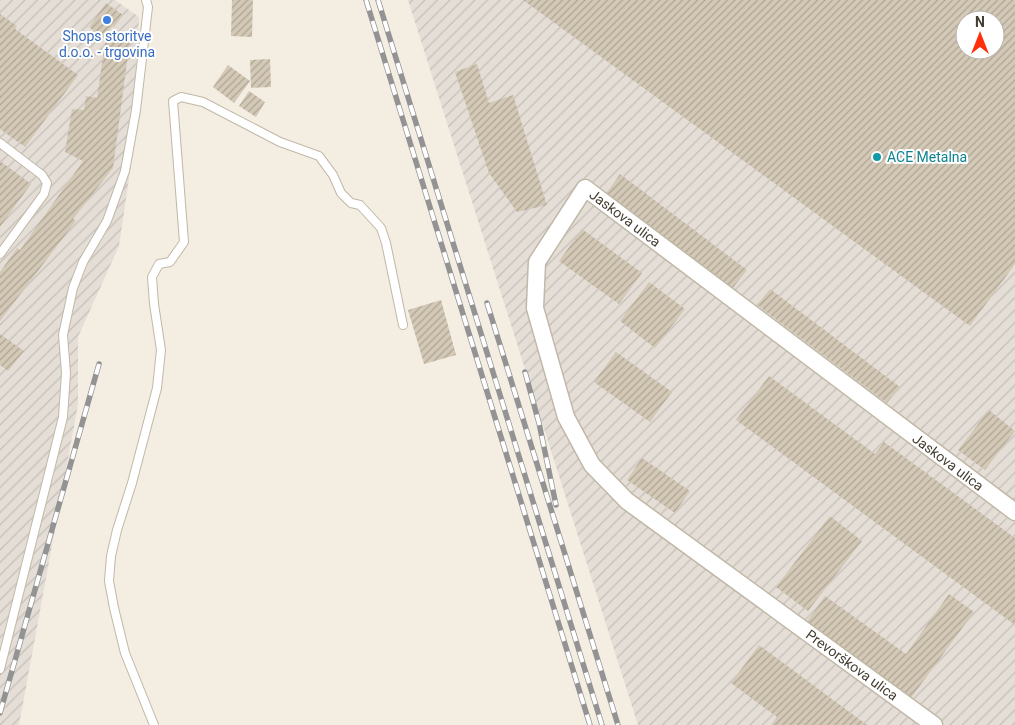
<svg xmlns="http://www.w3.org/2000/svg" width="1015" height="725" viewBox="0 0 1015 725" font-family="Roboto,sans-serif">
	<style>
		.industrial { fill: url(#industrial-furrows); fill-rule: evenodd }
		.building { fill: url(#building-hatch); fill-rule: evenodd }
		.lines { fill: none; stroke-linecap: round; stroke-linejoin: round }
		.service-casing { stroke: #c1b8a7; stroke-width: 10 }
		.minor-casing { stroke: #c1b8a7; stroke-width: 19 }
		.service { stroke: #fff; stroke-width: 8 }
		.minor { stroke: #fff; stroke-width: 16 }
		.rail-casing { stroke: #939393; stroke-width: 5.5 }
		.rail { stroke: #fff; stroke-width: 4; stroke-dasharray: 11; stroke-linecap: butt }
		.shop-dot { fill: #3f7fe0; stroke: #fff; stroke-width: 2 }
		.culture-dot { fill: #0f9aa8; stroke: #fff; stroke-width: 2 }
		.labels { text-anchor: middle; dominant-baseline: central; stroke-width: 4; stroke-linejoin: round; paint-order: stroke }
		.shop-label { font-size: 14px; fill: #366cbe; stroke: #fff }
		.culture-label { font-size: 14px; fill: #0d838f; stroke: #fff; text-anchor: start }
		.street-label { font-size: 14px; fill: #443d32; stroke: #fff }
	</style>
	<defs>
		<pattern id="industrial-furrows" width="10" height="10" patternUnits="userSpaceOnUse" patternTransform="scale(1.25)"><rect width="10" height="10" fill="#e4ded7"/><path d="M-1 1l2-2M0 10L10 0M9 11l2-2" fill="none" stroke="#c5bfb9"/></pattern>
		<pattern id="building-hatch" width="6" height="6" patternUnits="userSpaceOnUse" patternTransform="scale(1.25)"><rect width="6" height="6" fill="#d4c9b6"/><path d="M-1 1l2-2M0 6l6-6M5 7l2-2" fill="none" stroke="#aea495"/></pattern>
	</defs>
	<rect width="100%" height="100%" fill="#f3ede2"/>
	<path class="industrial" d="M0,0H115L139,17L131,165L119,246L78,337V404L19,725H0Z
		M408,0H1015V725H638ZM965,20H995V50H965Z"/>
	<path class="building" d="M232,0H253L252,37L231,36Z
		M523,0H1015V264L970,326ZM965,20H995V50H965Z
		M106,3L123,15L114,27L112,26L103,38L89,27Z
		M0,14L17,26L15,29L78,75L25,147L0,129Z
		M106,36L130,39L113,168L73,219L76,221L0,321V272L17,248L20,250L83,161L65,152L72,109L84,110L86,96L97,98Z
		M270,59L271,87L251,88L250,60Z
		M477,64L489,103L513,95L547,205L517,212L489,173L455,72Z
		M228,65L250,81L234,103L213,87Z
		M249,91L265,102L256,117L239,106Z
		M0,161L31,184L0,227Z
		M620,174L747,270L732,289L606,194Z
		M582,229L642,273L619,304L559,261Z
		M649,282L685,309L655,348L620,321Z
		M770,289L900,387L887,403L757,305Z
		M441,300L456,355L424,364L408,310Z
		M0,334L24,351L8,371L0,365Z
		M616,352L672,392L650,422L594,382Z
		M769,376L875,454L884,442L1015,538V625L736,420Z
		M989,410L1015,431L985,470L958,450Z
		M642,458L690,491L675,513L627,480Z
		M830,516L862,541L808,611L776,587Z
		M949,594L974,612L911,698L806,623L825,596L906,654Z
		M759,645L867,725H771L777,717L731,683Z"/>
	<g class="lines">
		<defs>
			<path id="service" d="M0,143L42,175L47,183L44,194L0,254
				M0,669L63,417L66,373L63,335L73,288L83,262L107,221L125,171L136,110L148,7L146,0
				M154,725L125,653L114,608L109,581L111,556L117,530L132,483L157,388L161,350L154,304L152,277L159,264L170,262L184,242L173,101L181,97L203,102L280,142L319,156L333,175L341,193L351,203L360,205L381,228L386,243L403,325"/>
			<path id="minor" d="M934,725L627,501L592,465L566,417L535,308L537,262L585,188L1015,512"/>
		</defs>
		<use href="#service" class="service-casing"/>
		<use href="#minor" class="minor-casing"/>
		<use href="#service" class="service"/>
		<use href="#minor" class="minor"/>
		<defs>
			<path id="rail" d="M366,0L590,725
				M378,0L602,725
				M487,303L618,725
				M525,372L539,423L556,505
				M0,713L99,364"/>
		</defs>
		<use href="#rail" class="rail-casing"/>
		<use href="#rail" class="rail"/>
	</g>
	<circle class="shop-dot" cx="107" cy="20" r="5"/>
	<circle class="culture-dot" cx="877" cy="157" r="5"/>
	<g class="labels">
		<g class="shop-label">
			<text x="107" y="36">Shops storitve<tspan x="107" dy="16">d.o.o. - trgovina</tspan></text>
		</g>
		<g class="culture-label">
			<text x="887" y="157">ACE Metalna</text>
		</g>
		<g class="street-label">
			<text transform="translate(625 218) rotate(37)">Jaskova ulica</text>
			<text transform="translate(948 462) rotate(37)">Jaskova ulica</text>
			<text transform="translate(852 665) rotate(36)">Prevorškova ulica</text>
		</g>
	</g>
	<g transform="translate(980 35)"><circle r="24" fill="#ffffff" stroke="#b4b1ad"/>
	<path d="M0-4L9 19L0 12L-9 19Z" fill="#ff2f0c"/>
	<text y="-8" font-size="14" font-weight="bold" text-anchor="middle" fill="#443d32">N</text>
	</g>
</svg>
